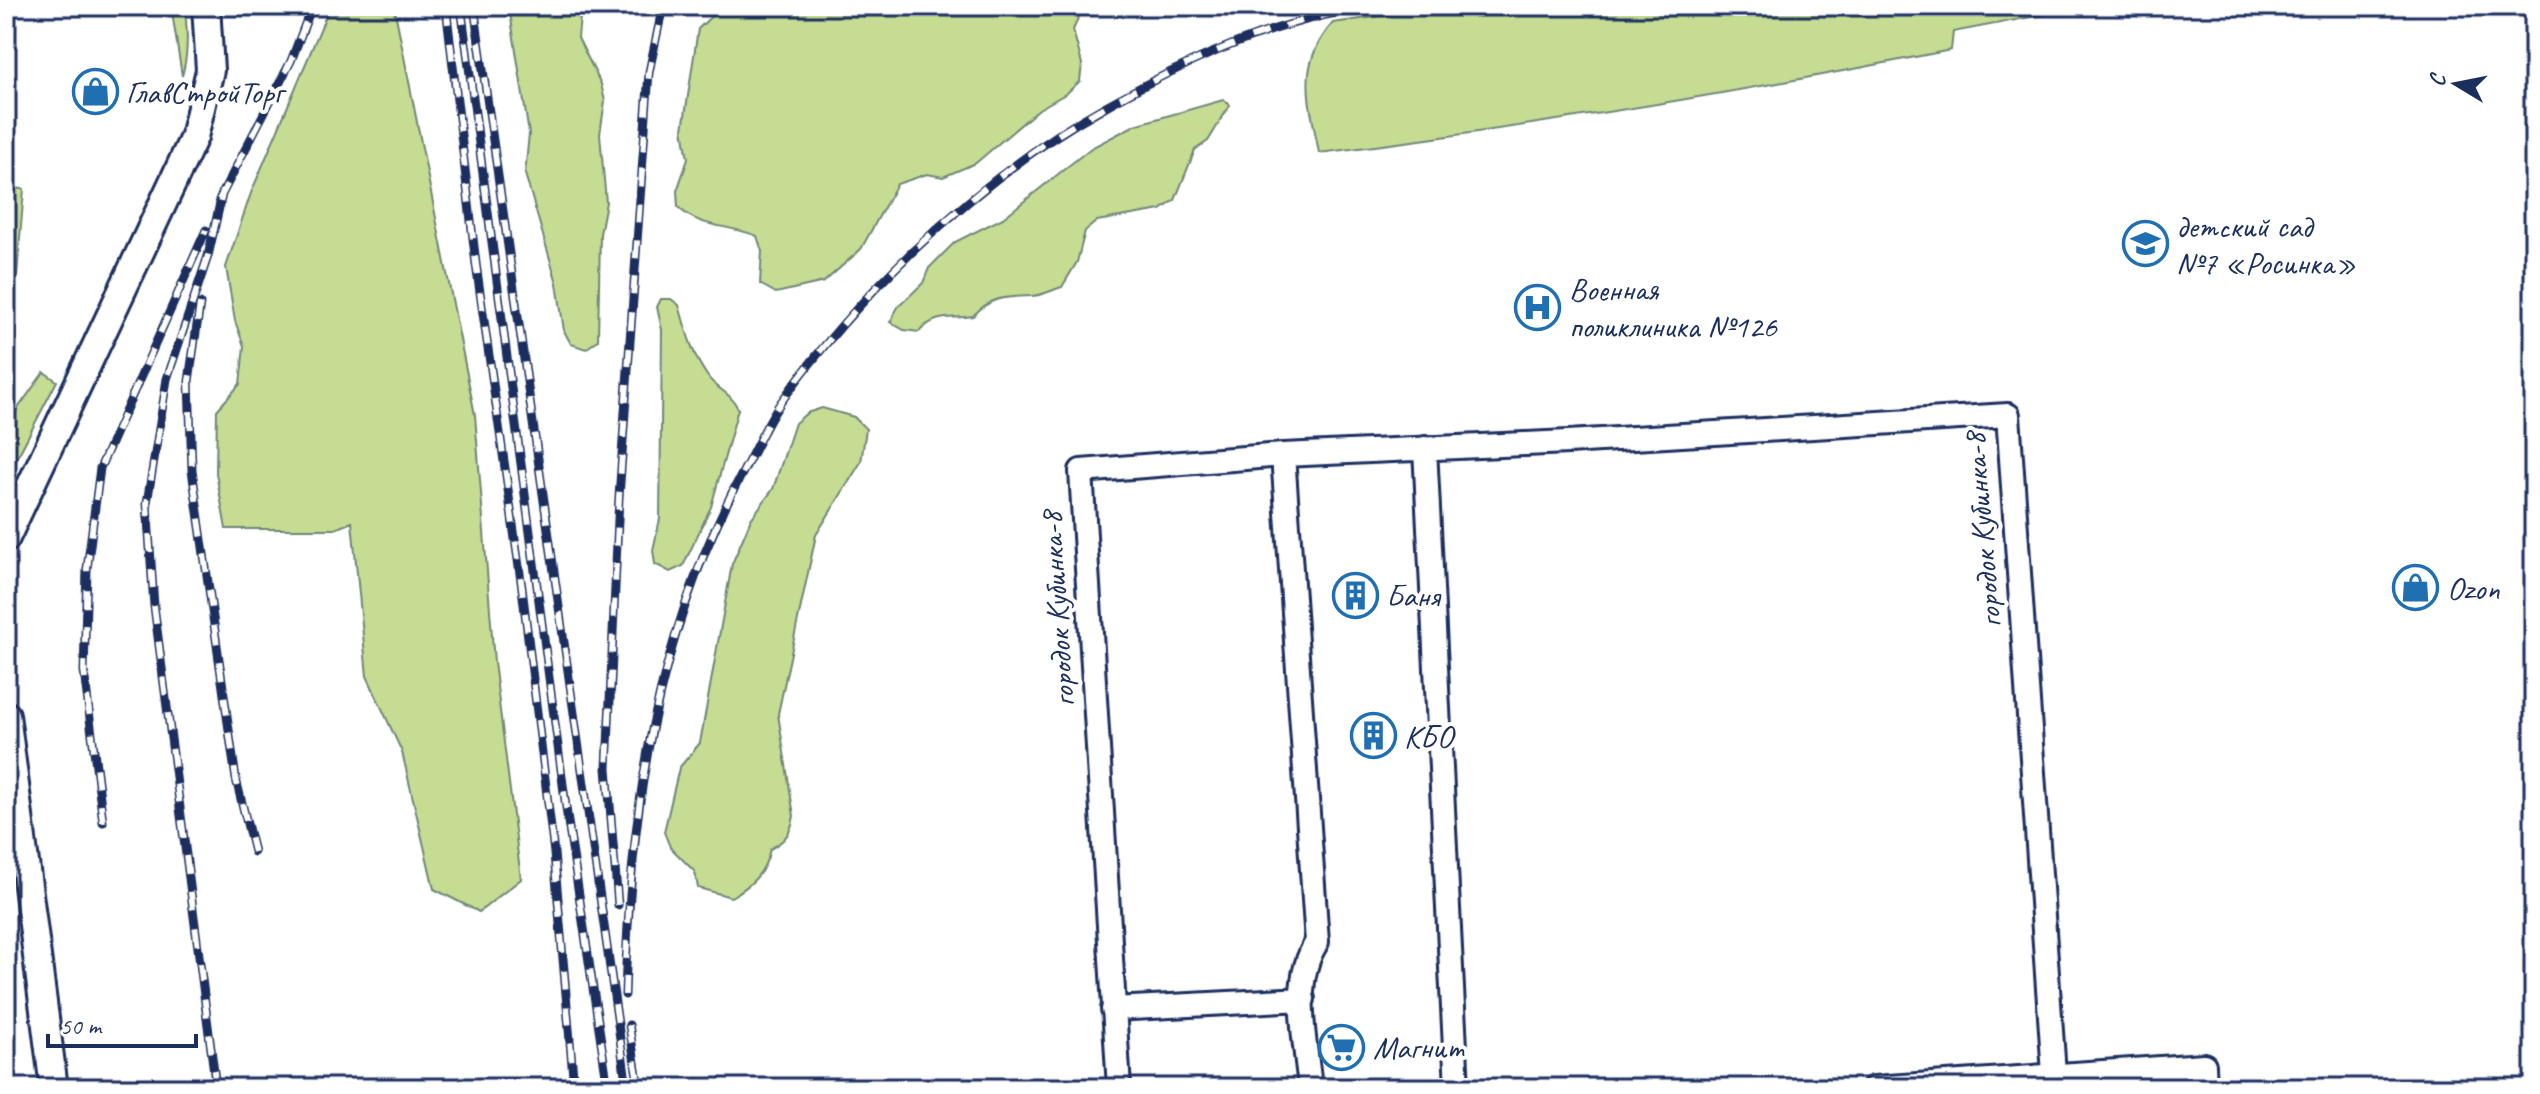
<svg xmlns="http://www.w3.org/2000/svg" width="2540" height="1094" viewBox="0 0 2540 1094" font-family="Caveat,sans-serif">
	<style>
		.green { fill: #c5dc92; stroke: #708678; stroke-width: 2 }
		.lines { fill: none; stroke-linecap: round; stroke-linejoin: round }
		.minor-casing { stroke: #1b2f5e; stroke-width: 28 }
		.tertiary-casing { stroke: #1b2f5e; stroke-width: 32 }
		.minor { stroke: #fff; stroke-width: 22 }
		.tertiary { stroke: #fff; stroke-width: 26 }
		.rail-casing { stroke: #1b2f5e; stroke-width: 9 }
		.rail { stroke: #fff; stroke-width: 6; stroke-dasharray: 18; stroke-linecap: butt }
		.labels { text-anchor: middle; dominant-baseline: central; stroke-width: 8; stroke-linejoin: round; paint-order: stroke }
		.poi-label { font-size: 32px; fill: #1b2f5e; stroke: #fff; text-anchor: start }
		.street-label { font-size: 32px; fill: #1b2f5e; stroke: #fff }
	</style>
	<rect width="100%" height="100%" fill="#fff"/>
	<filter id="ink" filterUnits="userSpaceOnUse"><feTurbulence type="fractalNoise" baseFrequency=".0125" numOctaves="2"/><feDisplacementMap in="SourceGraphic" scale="16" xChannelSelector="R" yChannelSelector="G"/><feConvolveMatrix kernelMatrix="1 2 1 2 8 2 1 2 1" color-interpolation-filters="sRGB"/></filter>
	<g filter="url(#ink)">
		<path class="green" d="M171,6H184C188,30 189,52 182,76Z
			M330,6H394L475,415L494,662L521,879L479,912L434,889L402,752L367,676L352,522L335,529H226L216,473L217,410L240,384L244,346L235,321L226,267L251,193Z
			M509,6H581L578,38L601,84L605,101L600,134L606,202L600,234L598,340L586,349L571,344L564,331L557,283L525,174L529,134Z
			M722,6H1069L1080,14L1073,30L1082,64L1080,81L1067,93L1039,109L976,163L943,177L927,174L897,184L861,249L824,282L776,293L760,284L762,251L757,236C728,224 700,229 678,207L677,191L688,159L683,129L698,29Z
			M1452,6H2089L1953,32L1951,50C1742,92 1531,127 1319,153C1310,102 1295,66 1333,23Z
			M1223,100L1230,105L1208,141L1195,150L1175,200L1161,210L1097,221L1085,231L1077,262L1062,287C1052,290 1041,296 1031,296C1006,297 991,296 973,316C950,320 936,313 919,332L904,330L890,322L898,307L923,283L929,268L955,242L1003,218L1091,148L1135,125Z
			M6,188L24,189L17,276L6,275Z
			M661,299H671L679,305C686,330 692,355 708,377C717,390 731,392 738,409L711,507L683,566L670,572L655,564L653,550L660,519L662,330L657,307Z
			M44,372L57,381L6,479V425Z
			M822,408L854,417L866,429L861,462L816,535L778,714L794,816C791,833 785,841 770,849C765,873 752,885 731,897L698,888L695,872L670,847L664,832L679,768L700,743L732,564L751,519L773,489L795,423L807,413Z"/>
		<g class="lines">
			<defs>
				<path id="minor" d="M1425,448L1457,1088
					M1283,455L1317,942C1290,982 1306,1043 1310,1088
					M1113,1009L1303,999
					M1119,1088L1081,471L1283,455L1568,442L2008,415L2054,1074
					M1874,1088L2204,1065L2205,1088"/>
				<path id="tertiary" d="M6,538L194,137L210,70L206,6
					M6,715L54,1088"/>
			</defs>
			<use href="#minor" class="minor-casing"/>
			<use href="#tertiary" class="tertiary-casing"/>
			<use href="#minor" class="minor"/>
			<use href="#tertiary" class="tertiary"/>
			<defs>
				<path id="rail" d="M446,6L476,264L522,588L554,853L574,1088
					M461,6L567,815L608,1088
					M474,6L627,1088
					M219,200L291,61L312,6
					M200,304L189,381L192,470L236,779L254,852
					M103,822L84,671L87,569L100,468L206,230
					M618,905L607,768L619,497L649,72L663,6
					M625,995C630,809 655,634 745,468C757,446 767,422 781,402C820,348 863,299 911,253C971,196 1034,146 1106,106C1190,59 1284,16 1380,6
					M629,1025L639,1088
					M216,1088L154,606L147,503L167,379L208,256L223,190"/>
			</defs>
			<use href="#rail" class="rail-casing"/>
			<use href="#rail" class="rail"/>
		</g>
	</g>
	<defs>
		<symbol id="shop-ring" viewBox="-11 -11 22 22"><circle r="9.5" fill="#fff" stroke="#1f6fb2" stroke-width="1.5"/><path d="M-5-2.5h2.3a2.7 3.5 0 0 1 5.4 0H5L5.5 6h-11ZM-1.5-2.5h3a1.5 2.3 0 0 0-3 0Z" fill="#1f6fb2"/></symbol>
		<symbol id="school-ring" viewBox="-11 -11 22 22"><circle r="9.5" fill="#fff" stroke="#1f6fb2" stroke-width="1.5"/><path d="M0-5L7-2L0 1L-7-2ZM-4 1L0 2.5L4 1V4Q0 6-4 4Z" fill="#1f6fb2"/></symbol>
		<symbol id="hospital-ring" viewBox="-11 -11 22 22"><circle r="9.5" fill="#fff" stroke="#1f6fb2" stroke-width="1.5"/><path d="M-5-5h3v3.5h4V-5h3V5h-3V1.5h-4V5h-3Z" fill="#1f6fb2"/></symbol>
		<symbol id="building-ring" viewBox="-11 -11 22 22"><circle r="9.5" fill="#fff" stroke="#1f6fb2" stroke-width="1.5"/><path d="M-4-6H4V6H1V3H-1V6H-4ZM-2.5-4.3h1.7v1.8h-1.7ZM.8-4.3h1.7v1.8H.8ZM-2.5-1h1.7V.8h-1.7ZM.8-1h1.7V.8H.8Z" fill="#1f6fb2"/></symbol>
		<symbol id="supermarket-ring" viewBox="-11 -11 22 22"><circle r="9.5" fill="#fff" stroke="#1f6fb2" stroke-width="1.5"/><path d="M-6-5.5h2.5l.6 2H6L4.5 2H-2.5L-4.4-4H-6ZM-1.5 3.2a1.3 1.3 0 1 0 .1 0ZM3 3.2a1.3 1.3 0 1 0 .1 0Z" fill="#1f6fb2"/></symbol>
	</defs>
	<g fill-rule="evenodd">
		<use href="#shop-ring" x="70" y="66" width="51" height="51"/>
		<use href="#school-ring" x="2120" y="218" width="51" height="51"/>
		<use href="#hospital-ring" x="1512" y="282" width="51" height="51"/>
		<use href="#shop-ring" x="2390" y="562" width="51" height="51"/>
		<use href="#building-ring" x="1330" y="570" width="51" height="51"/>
		<use href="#building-ring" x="1348" y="710" width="51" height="51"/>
		<use href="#supermarket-ring" x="1316" y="1022" width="51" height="51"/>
	</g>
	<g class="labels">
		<g class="poi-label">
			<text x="126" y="92">ГлавСтройТорг</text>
			<text x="2176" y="226">детский сад<tspan x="2176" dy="37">№7 «Росинка»</tspan></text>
			<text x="1569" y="289">Военная<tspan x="1569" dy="37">поликлиника №126</tspan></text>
			<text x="2447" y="588">Ozon</text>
			<text x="1386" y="595">Баня</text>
			<text x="1404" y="736">КБО</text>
			<text x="1373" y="1047">Магнит</text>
		</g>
		<g class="street-label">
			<text transform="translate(1982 530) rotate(-95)">городок Кубинка-8</text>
			<text transform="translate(1057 609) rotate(-94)">городок Кубинка-8</text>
		</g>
	</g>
	<rect width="2540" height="1094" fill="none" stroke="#fff" stroke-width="32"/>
	<rect x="16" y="16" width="2508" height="1062" fill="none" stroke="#1b2f5e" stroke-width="3" filter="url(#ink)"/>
	<g transform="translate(2456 84) rotate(280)" stroke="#ffffff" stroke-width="6" paint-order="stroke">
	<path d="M0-6L14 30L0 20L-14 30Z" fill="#1b2f5e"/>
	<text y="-12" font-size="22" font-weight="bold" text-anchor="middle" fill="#1b2f5e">С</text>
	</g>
	<path d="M48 1034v12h148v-12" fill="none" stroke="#1b2f5e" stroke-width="4"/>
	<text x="60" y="1034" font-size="24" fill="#1b2f5e" stroke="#ffffff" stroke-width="6" paint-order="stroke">50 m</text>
</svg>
